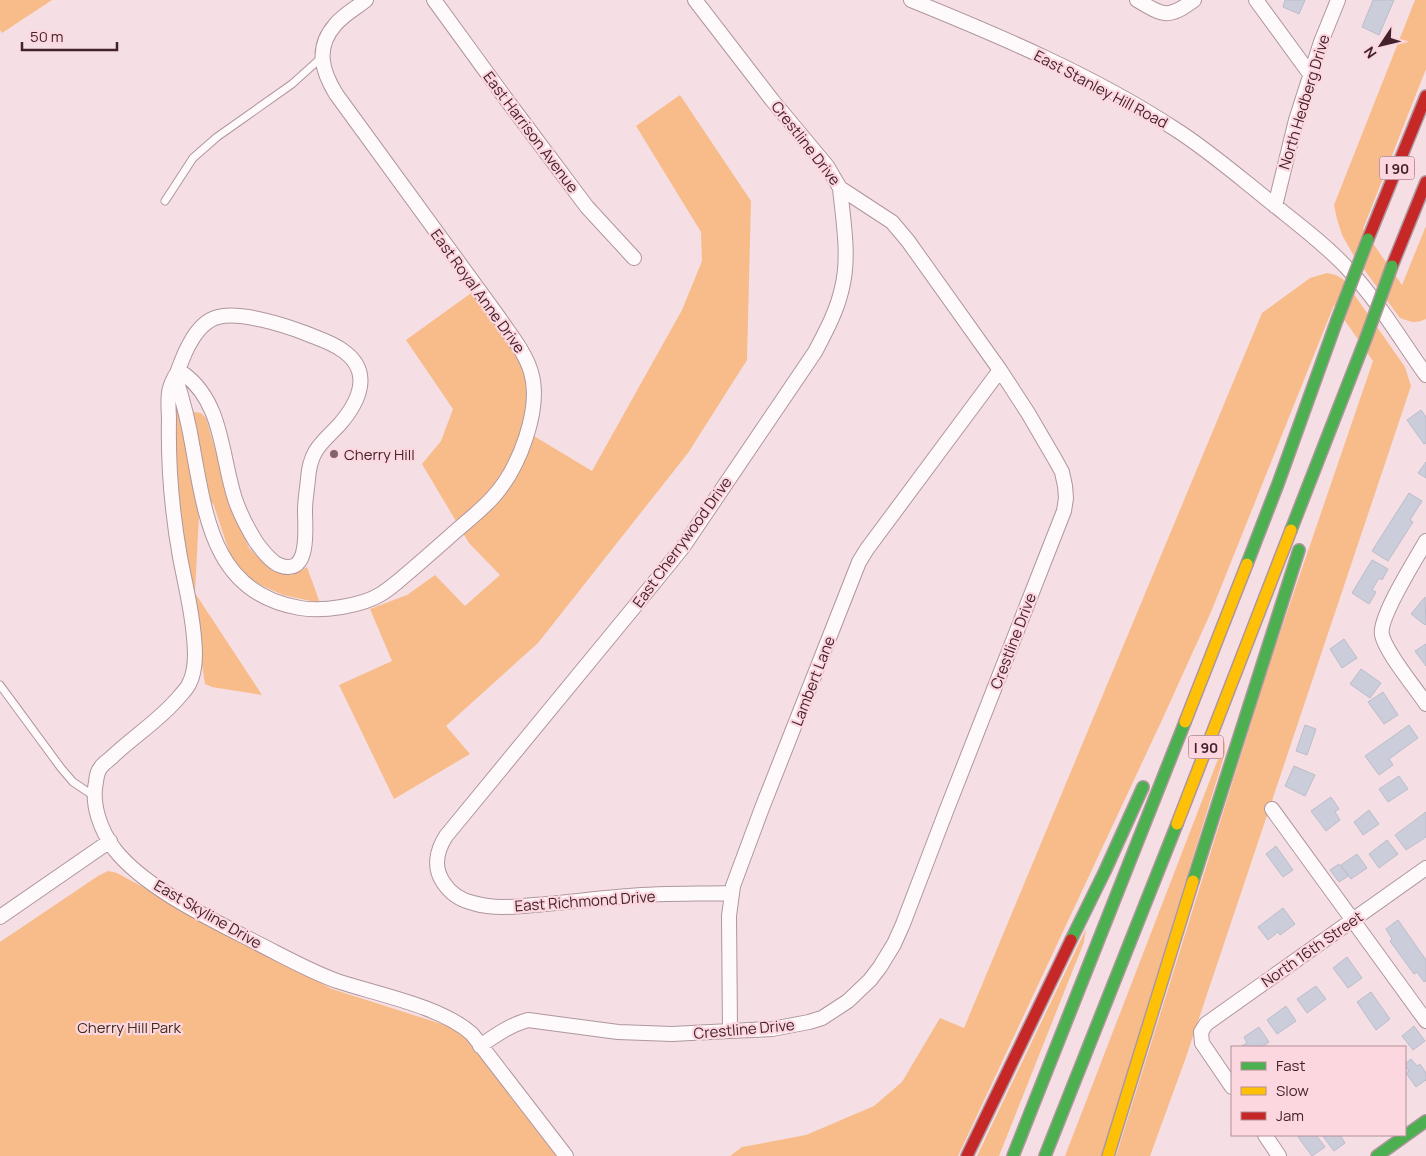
<svg xmlns="http://www.w3.org/2000/svg" width="1426" height="1156" viewBox="0 0 1426 1156" font-family="Manrope,sans-serif">
	<style>
		.green { fill: #f7bc8a }
		.building { fill: #cbcdda; stroke: #babdca }
		.lines { fill: none; stroke-linecap: round; stroke-linejoin: round }
		.lane-casing { stroke: #af969c; stroke-width: 9 }
		.street-casing { stroke: #af969c; stroke-width: 16 }
		.fast-casing { stroke: #af969c; stroke-width: 14 }
		.slow-casing { stroke: #af969c; stroke-width: 14 }
		.jam-casing { stroke: #af969c; stroke-width: 14 }
		.lane { stroke: #fefafb; stroke-width: 7 }
		.street { stroke: #fefafb; stroke-width: 14 }
		.fast { stroke: #4caf50; stroke-width: 11 }
		.slow { stroke: #ffc107; stroke-width: 11 }
		.jam { stroke: #c62828; stroke-width: 11 }
		.fast-bridge-casing { stroke: #af969c; stroke-width: 14; stroke-linecap: butt }
		.fast-bridge { stroke: #4caf50; stroke-width: 11 }
		.poi-dot { fill: #82646c; stroke: #fdd7df; stroke-width: 2 }
		.labels { text-anchor: middle; dominant-baseline: central; stroke-width: 4.5; stroke-linejoin: round; paint-order: stroke }
		.shield { fill: #fdd7df; stroke: #7c5861; stroke-width: 1 }
		.shield-label { font-size: 14px; font-weight: bold; fill: #44222b }
		.street-label { font-size: 15px; fill: #44222b; stroke: #fdd7df }
		.poi-label { font-size: 15px; fill: #44222b; stroke: #fdd7df; text-anchor: start }
		.park-label { font-size: 15px; fill: #3e2c1a; stroke: #fdd7df }
	</style>
	<rect width="100%" height="100%" fill="#f5dfe4"/>
	<path class="green" d="M0,0H52L2,33L0,30Z
		M1415,0H1426V69L1363,229L1402,285L1426,226V319C1416,324 1410,322 1400,318L1354,256L1342,235L1337,219L1334,205Z
		M680,95L751,201L747,360L688,453L538,643L446,726L470,754L394,799L339,685L392,661L370,609L407,595L435,575L465,606L500,575L469,543L422,464L441,441L453,409L406,340L474,291L520,354L527,373L530,412L524,430L592,471L682,310L702,261L701,232L636,126Z
		M1327,273L1336,275L1344,280L1405,367L1411,386L1185,1060L1150,1156H1116L1269,665L1373,361L1334,305L1211,612L1162,720L958,1156H730L742,1147L806,1135L874,1106L902,1082L940,1018L964,1028L1262,313L1310,278Z
		M175,409L201,413L206,418L230,502L249,548L271,570L292,575L307,567L320,603L283,595L252,581L231,557L213,503L199,515L195,593L262,695L212,687L205,684L171,457Z
		M1225,741V753L1101,1156H1065Z
		M108,871L117,873L332,989L448,1026L464,1037L557,1156H0V942L98,876Z
		M1086,929L1084,942L999,1156H977Z"/>
	<path class="building" d="M1285,0H1305L1299,14L1283,7Z
		M1373,0H1394L1379,35L1362,27Z
		M1421,410L1426,417V443L1424,444L1407,420Z
		M1426,462V478L1418,473Z
		M1409,493L1422,501L1410,520L1413,522L1388,561L1372,551Z
		M1372,560L1388,569L1382,580L1379,578L1372,590L1376,592L1369,604L1352,593Z
		M1425,597L1426,624L1425,625L1411,614Z
		M1344,639L1357,658L1342,668L1330,649Z
		M1426,644V666L1415,651Z
		M1361,669L1381,683L1370,698L1350,684Z
		M1383,692L1398,715L1384,724L1368,702Z
		M1305,725L1316,729L1307,755L1296,751Z
		M1409,725L1418,738L1389,759L1393,765L1379,775L1365,756Z
		M1294,766L1315,775L1305,796L1285,786Z
		M1399,776L1408,789L1388,802L1379,789Z
		M1331,797L1339,809L1335,812L1340,820L1326,831L1311,811Z
		M1369,810L1379,824L1363,835L1354,822Z
		M1426,812V837L1406,850L1395,835Z
		M1387,840L1398,854L1379,868L1369,854Z
		M1276,846L1293,870L1283,877L1266,854Z
		M1357,854L1367,868L1351,879L1341,865Z
		M1339,864L1348,876L1339,882L1330,870Z
		M1283,908L1295,924L1280,935L1278,932L1268,940L1258,927Z
		M1398,920L1426,960V981L1424,982L1417,972L1414,974L1390,941L1392,939L1386,929Z
		M1347,957L1362,978L1348,988L1333,968Z
		M1316,986L1326,999L1307,1013L1297,999Z
		M1371,992L1390,1019L1376,1030L1357,1002Z
		M1286,1006L1296,1021L1277,1034L1267,1020Z
		M1414,1026L1425,1041L1413,1050L1402,1036Z
		M1259,1027L1269,1042L1262,1047H1240L1247,1043L1244,1037Z
		M1411,1059L1417,1066L1420,1064L1426,1073V1080L1416,1087L1406,1073L1409,1071L1405,1066V1064Z
		M1301,1135H1316L1325,1147L1312,1156L1298,1137Z
		M1322,1135H1340L1345,1143L1334,1151Z"/>
	<g class="lines">
		<defs>
			<path id="lane" d="M165,201L193,158L217,137L292,84L322,57
				M0,685L61,768L73,782L94,796"/>
			<path id="street" d="M366,0C356,8 343,15 335,25C315,48 322,71 336,94L500,319C511,336 525,352 531,372C542,409 519,468 494,496C480,512 463,524 448,538C431,553 414,568 396,583C391,587 386,591 381,594C362,606 322,612 300,608C215,594 206,520 193,449C189,424 183,400 175,376L184,374C223,403 221,456 235,499C240,514 248,529 256,542C262,550 270,561 279,565C311,578 305,527 305,511C305,500 307,490 308,479C310,450 321,444 339,425C360,401 373,371 342,350C331,342 317,338 305,333C284,325 240,311 218,317C206,320 196,332 190,343C184,353 181,363 177,373C174,378 171,383 170,388C167,397 169,410 169,420C168,466 172,512 180,557C186,588 194,620 195,653C195,663 194,675 189,684C187,689 182,693 179,697C160,720 134,736 113,756C109,760 104,763 101,767C97,772 97,775 96,782C91,805 101,831 115,850C146,889 213,920 257,943C283,956 309,971 337,981C376,994 441,1006 472,1034L566,1156
				M434,0L506,99L587,207L634,258
				M911,0C1000,36 1094,76 1175,129C1208,150 1238,176 1268,200C1295,222 1324,243 1348,269C1378,301 1401,340 1426,375
				M1137,0C1164,16 1168,19 1194,0
				M1256,0L1310,74
				M1275,206L1296,120L1321,42L1338,0
				M1426,541C1416,559 1378,618 1382,635C1386,653 1415,687 1426,704
				M1272,809L1426,1021
				M731,893C697,894 663,893 629,896C597,898 565,903 534,905C514,907 493,909 473,903C460,900 450,893 443,882C433,867 437,850 446,836L640,600L683,547L815,352C826,331 837,311 842,288C850,256 843,220 840,188
				M0,917L110,841
				M730,1031L729,916L733,886L762,808L859,562L867,549L1000,370
				M480,1046C496,1035 510,1025 528,1020L618,1032L672,1034L730,1031L772,1029L809,1022L822,1018L848,1001L870,980L880,967L894,944L903,924L945,814L1064,511L1066,498L1065,486L1062,472L1056,461L1028,413L1000,370L908,241L892,222L840,188L827,166L772,100L695,0
				M1232,1087L1202,1043L1201,1032L1206,1024L1426,868
				M1265,1135L1279,1156"/>
			<path id="fast" d="M1291,530L1366,338
				M1247,564L1278,484L1337,320
				M1193,881L1299,550
				M1071,940L1105,871L1143,787
				M1013,1156L1185,722
				M1045,1156L1177,824
				M1377,1156L1426,1121"/>
			<path id="slow" d="M1185,722L1247,564
				M1177,824L1291,530
				M1108,1156L1193,881"/>
			<path id="jam" d="M1368,239L1426,96
				M1392,266L1426,182
				M967,1156L1071,940"/>
		</defs>
		<use href="#lane" class="lane-casing"/>
		<use href="#street" class="street-casing"/>
		<use href="#fast" class="fast-casing"/>
		<use href="#slow" class="slow-casing"/>
		<use href="#jam" class="jam-casing"/>
		<use href="#lane" class="lane"/>
		<use href="#street" class="street"/>
		<use href="#fast" class="fast"/>
		<use href="#slow" class="slow"/>
		<use href="#jam" class="jam"/>
		<defs>
			<path id="fast-bridge" d="M1337,320L1368,239
				M1366,338L1392,266"/>
		</defs>
		<use href="#fast-bridge" class="fast-bridge-casing"/>
		<use href="#fast-bridge" class="fast-bridge"/>
	</g>
	<circle class="poi-dot" cx="334" cy="454" r="5"/>
	<g class="labels">
		<g class="shield">
			<rect x="1379.5" y="156.5" width="35" height="23" rx="4"/>
			<rect x="1188.5" y="735.5" width="35" height="23" rx="4"/>
		</g>
		<g class="shield-label">
			<text x="1397" y="168">I 90</text>
			<text x="1206" y="747">I 90</text>
		</g>
		<g class="street-label">
			<text transform="translate(1101 89) rotate(28)">East Stanley Hill Road</text>
			<text transform="translate(1304 102) rotate(-73)">North Hedberg Drive</text>
			<text transform="translate(531 132) rotate(53)">East Harrison Avenue</text>
			<text transform="translate(806 143) rotate(52)">Crestline Drive</text>
			<text transform="translate(478 291) rotate(54)">East Royal Anne Drive</text>
			<text transform="translate(682 542) rotate(-54)">East Cherrywood Drive</text>
			<text transform="translate(1013 641) rotate(-69)">Crestline Drive</text>
			<text transform="translate(813 681) rotate(-69)">Lambert Lane</text>
			<text transform="translate(585 901) rotate(-4)">East Richmond Drive</text>
			<text transform="translate(208 914) rotate(30)">East Skyline Drive</text>
			<text transform="translate(1312 949) rotate(-35)">North 16th Street</text>
			<text transform="translate(744 1029) rotate(-5)">Crestline Drive</text>
		</g>
		<g class="poi-label">
			<text x="344" y="454">Cherry Hill</text>
		</g>
		<g class="park-label">
			<text x="129" y="1027">Cherry Hill Park</text>
		</g>
	</g>
	<rect x="1231" y="1046" width="175" height="90" fill="#fdd7df" stroke="#b38f97"/>
	<rect x="1241" y="1062" width="25" height="8" fill="#4caf50" stroke="#b38f97"/>
	<text x="1276" y="1071" font-size="15" fill="#44222b">Fast</text>
	<rect x="1241" y="1087" width="25" height="8" fill="#ffc107" stroke="#b38f97"/>
	<text x="1276" y="1096" font-size="15" fill="#44222b">Slow</text>
	<rect x="1241" y="1112" width="25" height="8" fill="#c62828" stroke="#b38f97"/>
	<text x="1276" y="1121" font-size="15" fill="#44222b">Jam</text>
	<g transform="translate(1381 45) rotate(235)" stroke="#fdd7df" stroke-width="4" paint-order="stroke">
	<path d="M0-4L9 19L0 12L-9 19Z" fill="#44222b"/>
	<text y="-8" font-size="14" font-weight="bold" text-anchor="middle" fill="#44222b">N</text>
	</g>
	<path d="M22 42v8h95v-8" fill="none" stroke="#44222b" stroke-width="2.5"/>
	<text x="30" y="42" font-size="15" fill="#44222b" stroke="#fdd7df" stroke-width="4" paint-order="stroke">50 m</text>
</svg>
